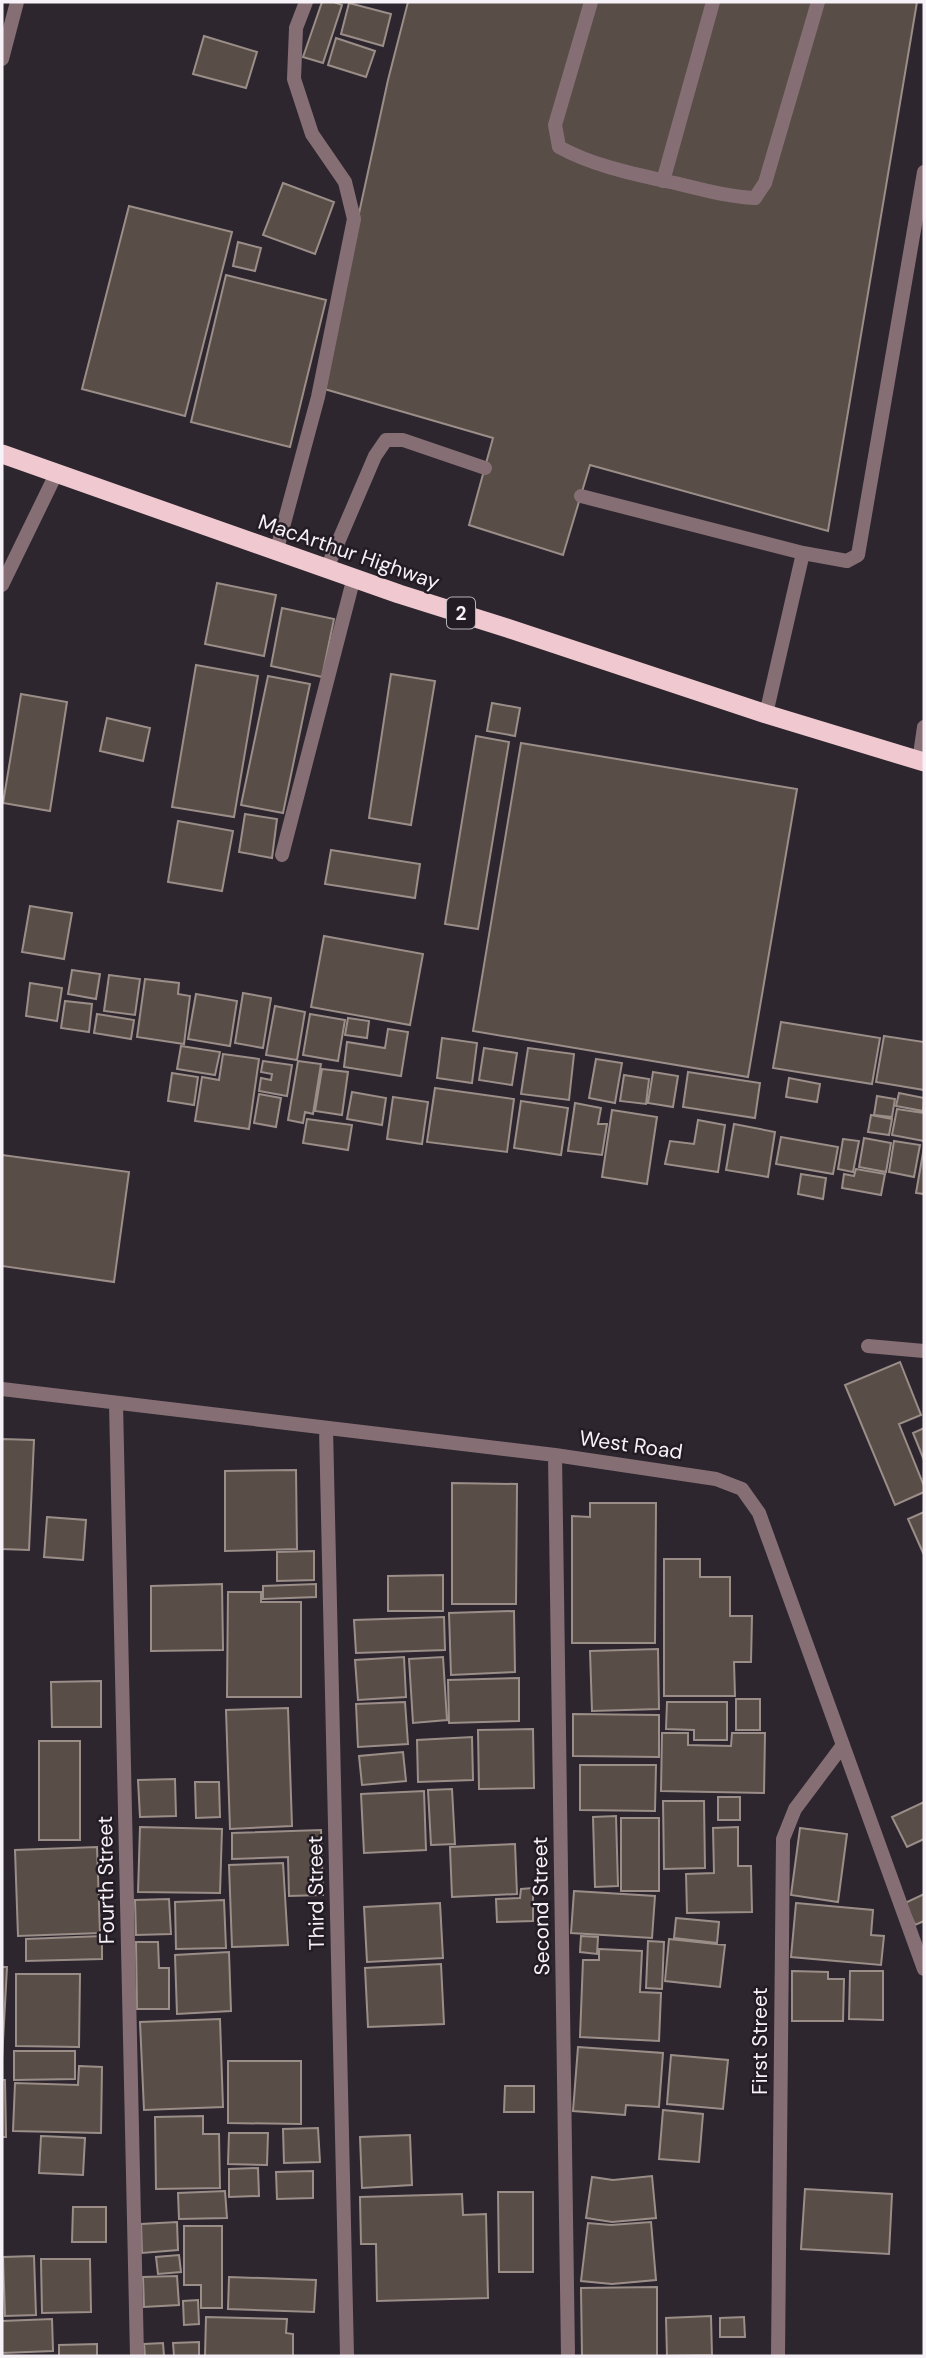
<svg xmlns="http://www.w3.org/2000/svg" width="926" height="2358" viewBox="0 0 926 2358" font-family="'DM Sans',sans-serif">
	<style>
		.building { fill: #594d48; stroke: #9b8e88; stroke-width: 2 }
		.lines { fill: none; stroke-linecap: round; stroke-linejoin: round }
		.service { stroke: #866f74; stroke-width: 14 }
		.minor { stroke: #866f74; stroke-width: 14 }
		.trunk { stroke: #f0c8cf; stroke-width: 19 }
		.labels { text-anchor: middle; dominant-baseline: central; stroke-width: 5; stroke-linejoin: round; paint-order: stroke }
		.shield { fill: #231c24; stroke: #b7b2b8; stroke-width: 2 }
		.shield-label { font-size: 19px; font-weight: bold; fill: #f7f2f7 }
		.street-label { font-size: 21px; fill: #f7f2f7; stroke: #231c24 }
	</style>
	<rect width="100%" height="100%" fill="#2d262e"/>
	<path class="building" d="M322,2H334L342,5L323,63L303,57Z
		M408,2H917L828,531L590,465L563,555L469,525L493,438L321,388L388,80Z
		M349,3L391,14L383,46L341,34Z
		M204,36L257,52L246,88L193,74Z
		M336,38L375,51L366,77L328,65Z
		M283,183L334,202L315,254L263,235Z
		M129,206L232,232L185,416L82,389Z
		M238,242L261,248L255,271L233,266Z
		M226,275L326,300L290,447L191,422Z
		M217,583L276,595L264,656L205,644Z
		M282,608L334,619L322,677L271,666Z
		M196,665L258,676L234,817L172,807Z
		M391,674L435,681L411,825L369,818Z
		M268,676L310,684L283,813L241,805Z
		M21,694L67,702L50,811L3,803Z
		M492,703L520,708L515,736L487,731Z
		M107,718L150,728L143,761L100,751Z
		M476,736L509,742L478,929L445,924Z
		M521,743L797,789L748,1077L473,1031Z
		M245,814L277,819L272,858L239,852Z
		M178,821L233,831L222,891L168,882Z
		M331,850L420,864L415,898L325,884Z
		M30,906L72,913L64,959L22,952Z
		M324,936L423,954L410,1025L311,1007Z
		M72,970L100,974L96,999L68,994Z
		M109,975L140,979L135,1015L104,1011Z
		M145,979L179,983L178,994L190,996L184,1044L137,1037Z
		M30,983L62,988L57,1021L26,1016Z
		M243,993L271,998L263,1048L235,1043Z
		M196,994L237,1001L230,1046L188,1039Z
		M65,1001L92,1004L89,1032L61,1028Z
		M275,1006L305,1012L297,1060L266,1055Z
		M97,1014L134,1020L131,1039L94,1033Z
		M310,1014L345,1020L338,1061L303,1055Z
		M348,1018L369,1021L367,1038L345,1035Z
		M781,1022L880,1038L872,1084L773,1068Z
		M388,1029L408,1032L401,1076L344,1067L347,1042L385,1048Z
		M884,1036L924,1042V1090L876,1082Z
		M442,1038L477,1043L472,1083L437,1078Z
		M181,1046L220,1052L215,1075L177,1069Z
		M484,1048L517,1053L512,1085L479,1080Z
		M528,1048L574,1054L569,1100L521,1094Z
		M223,1054L259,1059L249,1129L195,1121L202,1077L219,1080Z
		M596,1059L622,1063L615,1103L589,1098Z
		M263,1061L292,1065L287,1096L259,1091L261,1078L271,1080L272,1074L261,1072Z
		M298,1061L321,1064L313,1114L305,1112L303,1123L288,1120Z
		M322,1069L348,1072L342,1115L315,1111Z
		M653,1072L678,1076L673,1107L648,1103Z
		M688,1072L760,1083L755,1118L683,1107Z
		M172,1073L198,1077L194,1105L168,1101Z
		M624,1075L649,1079L646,1104L620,1101Z
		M789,1078L820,1084L817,1102L786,1097Z
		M435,1088L514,1099L507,1152L427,1142Z
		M352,1092L386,1098L382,1125L347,1119Z
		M899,1093L924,1098L923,1111L896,1106Z
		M259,1094L281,1098L276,1127L254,1123Z
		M877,1096L895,1099L892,1117L874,1115Z
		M393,1097L428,1102L422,1144L387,1139Z
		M521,1101L568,1108L561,1155L514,1148Z
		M575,1103L601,1108L598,1124H607L602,1155L568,1151Z
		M897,1109L924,1113V1141L892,1135Z
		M612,1110L657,1117L647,1184L602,1177Z
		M871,1115L892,1119L889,1135L868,1132Z
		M307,1119L352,1125L348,1150L303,1143Z
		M698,1120L725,1125L718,1172L665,1164L670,1141L694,1144Z
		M734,1124L775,1132L768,1177L726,1170Z
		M781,1137L838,1147L833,1174L776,1164Z
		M864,1138L891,1143L886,1172L859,1167Z
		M843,1139L859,1141L853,1172L838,1169Z
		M894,1141L920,1145L914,1177L889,1172Z
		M924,1147V1194L916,1193Z
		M2,1155L129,1172L114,1282L2,1266Z
		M856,1169L885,1174L881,1195L842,1188L844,1174L854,1176Z
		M801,1174L826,1178L823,1199L798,1194Z
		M900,1362L921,1415L899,1424L924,1486V1492L895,1505L845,1385Z
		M924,1428V1460L913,1433Z
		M2,1439L34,1440L29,1550L2,1549Z
		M296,1470L297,1549L225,1551V1471Z
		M452,1483L517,1484L516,1604H452Z
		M590,1503H656L655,1643H572V1516L590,1517Z
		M924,1512V1555L908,1519Z
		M47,1517L86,1520L83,1560L44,1557Z
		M314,1551V1580L277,1581V1552Z
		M664,1559H700V1577H730V1616H752L751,1662H734L735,1696H664Z
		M443,1575V1611H388V1576Z
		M222,1584L223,1650L151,1651V1586Z
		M316,1584V1597L263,1599V1586Z
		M228,1592H261V1602H301V1697H227Z
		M514,1611L515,1672L451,1675L449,1613Z
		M444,1617L445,1650L356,1653L354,1620Z
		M658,1649L659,1709L592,1711L590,1651Z
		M404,1657L406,1697L358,1700L355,1660Z
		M443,1657L447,1720L413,1723L409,1659Z
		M519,1678V1721L449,1723L448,1680Z
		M101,1681V1727H52L51,1682Z
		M736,1699H760V1730H736Z
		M405,1702L408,1744L358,1747L356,1704Z
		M667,1702H727V1740H694V1730L666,1729Z
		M288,1708L292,1826L230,1829L226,1710Z
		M573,1714L659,1715V1757L573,1756Z
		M533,1729L534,1788L479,1789L478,1730Z
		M662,1733H688V1745L731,1746L732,1733H765L764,1793L661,1791Z
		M472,1737L473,1780L418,1782L417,1740Z
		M39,1741H80V1840H39Z
		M403,1752L406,1781L362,1785L359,1756Z
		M580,1765H656L655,1811L580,1810Z
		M175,1779L176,1816L140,1817L138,1780Z
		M195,1782H219L220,1817L196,1818Z
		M452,1789L455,1844L431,1845L428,1790Z
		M424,1791L426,1850L364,1853L361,1794Z
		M718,1797H740V1820H718Z
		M663,1801H704L705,1868L664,1869Z
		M924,1802V1839L907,1847L892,1817Z
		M616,1816L618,1886L595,1887L593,1817Z
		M621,1818H659V1891H621Z
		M140,1827L222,1829L220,1893L138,1892Z
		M738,1827V1866H751L752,1912L687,1913L686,1874L714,1873L713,1828Z
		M800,1828L847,1834L838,1902L791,1895Z
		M321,1830L323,1895L289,1896L288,1857L232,1859V1833Z
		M515,1844L517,1894L452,1897L450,1847Z
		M97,1847L100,1933L18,1936L15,1850Z
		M283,1863L288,1945L232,1947L229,1865Z
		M533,1888V1921L497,1922L496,1899L520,1898L521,1889Z
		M574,1891L655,1896L652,1938L571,1933Z
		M924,1894V1921L915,1925L905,1903Z
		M169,1899L171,1934L136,1935L135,1900Z
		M224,1900L226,1948L176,1949L175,1902Z
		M440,1903L443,1958L367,1962L364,1907Z
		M796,1903L873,1910L871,1935L884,1936L881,1965L791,1957Z
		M676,1918L719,1922L717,1943L674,1938Z
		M102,1936V1959L26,1961V1939Z
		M581,1936L598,1937L597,1954L580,1952Z
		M669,1939L725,1945L720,1987L665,1981Z
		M648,1941L664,1942L662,1989L646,1988Z
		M136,1942H158L159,1968H169V2009H137Z
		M599,1949L642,1951L640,1992L661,1993L659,2041L580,2037L583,1960H599Z
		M229,1952L231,2011L177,2014L175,1955Z
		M441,1964L444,2024L368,2027L365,1968Z
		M2,1967H7L2,2060Z
		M792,1971L828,1972V1979H844L843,2021H792Z
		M850,1971H883V2020L849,2019Z
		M16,1974H80L79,2047L16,2046Z
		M220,2019L223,2107L144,2110L140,2022Z
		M578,2047L663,2053L659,2107L626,2105L625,2115L573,2111Z
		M14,2051H75V2079L14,2080Z
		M671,2055L728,2060L723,2109L667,2104Z
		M228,2061H301V2124L228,2123Z
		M79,2066L102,2067L101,2133L13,2131L15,2083L78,2085Z
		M2,2080H5L6,2137H2Z
		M505,2086H534V2112H504Z
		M663,2110L703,2114L699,2162L659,2159Z
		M203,2116V2134H219L220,2188L156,2189L155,2117Z
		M318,2128L320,2162L284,2163L283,2129Z
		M229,2133H268L267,2165L228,2164Z
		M410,2135L412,2185L362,2188L360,2137Z
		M41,2136L85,2138L83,2175L39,2173Z
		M258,2168L259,2196L229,2197V2169Z
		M313,2171V2198L277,2199L276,2172Z
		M652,2176L656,2218L612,2222L586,2218L592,2177L613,2180Z
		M805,2189L892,2194L889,2254L801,2249Z
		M225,2191L227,2218L179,2219L178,2193Z
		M498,2192H533V2272H499Z
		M462,2194L463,2215L486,2214L488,2298L377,2301L376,2244H361L360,2197Z
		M73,2207H106V2242H72Z
		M177,2222L178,2250L142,2253L141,2224Z
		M651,2222L656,2280L612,2284L581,2281L588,2223L611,2225Z
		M184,2226H222V2308H201V2285H184Z
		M179,2255L181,2272L158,2274L156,2257Z
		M34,2256L36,2315L5,2316L3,2257Z
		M41,2259H90L91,2312L42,2313Z
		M177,2276L179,2305L144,2307L143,2277Z
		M229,2277L316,2280L314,2312L228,2309Z
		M657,2287V2356H582L581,2288Z
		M198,2300L199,2324L184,2325L183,2301Z
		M711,2316L712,2355L667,2356L666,2318Z
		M206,2317L287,2319L286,2333L293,2334V2356H205Z
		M744,2317L745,2337H720V2318Z
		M52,2319L53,2351L2,2353V2321Z
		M199,2342V2356H174L173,2343Z
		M163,2343L164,2356H145L144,2344Z
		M97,2344V2356H59V2345Z"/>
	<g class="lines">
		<path class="service" d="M591,2L555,125L559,147C595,167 639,175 679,184C704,190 729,197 755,198L765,183L818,2
			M663,181L713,2
			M581,496L803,553L847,561L858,555L924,172
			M327,568L375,456L386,440H403L485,468
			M2,585L56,474
			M766,714L803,553
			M282,855L354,577"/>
		<path class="minor" d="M2,59L17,2
			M276,553L318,397L354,219L345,182L312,134L294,79L296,28L306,2
			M919,761L924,727
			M868,1346L924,1351
			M2,1389L555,1455L716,1479L742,1489L759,1513L924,1969
			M116,1403L137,2356
			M326,1428L347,2356
			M555,1455L568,2356
			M778,2356L783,1839L795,1809L843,1745"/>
		<path class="trunk" d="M2,454L399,594L507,628L766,714L924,762"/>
	</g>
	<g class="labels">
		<rect class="shield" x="447" y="597.5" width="28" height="31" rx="5"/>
		<g class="shield-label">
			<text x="461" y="613">2</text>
		</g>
		<g class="street-label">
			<text transform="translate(349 552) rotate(19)">MacArthur Highway</text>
			<text transform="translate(631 1445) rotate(8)">West Road</text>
			<text transform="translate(106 1880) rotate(-91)">Fourth Street</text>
			<text transform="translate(316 1893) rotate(-91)">Third Street</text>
			<text transform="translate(541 1906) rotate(-91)">Second Street</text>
			<text transform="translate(760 2041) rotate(-90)">First Street</text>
		</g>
	</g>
	<rect width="926" height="2358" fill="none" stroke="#f7f2f7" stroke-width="7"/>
</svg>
